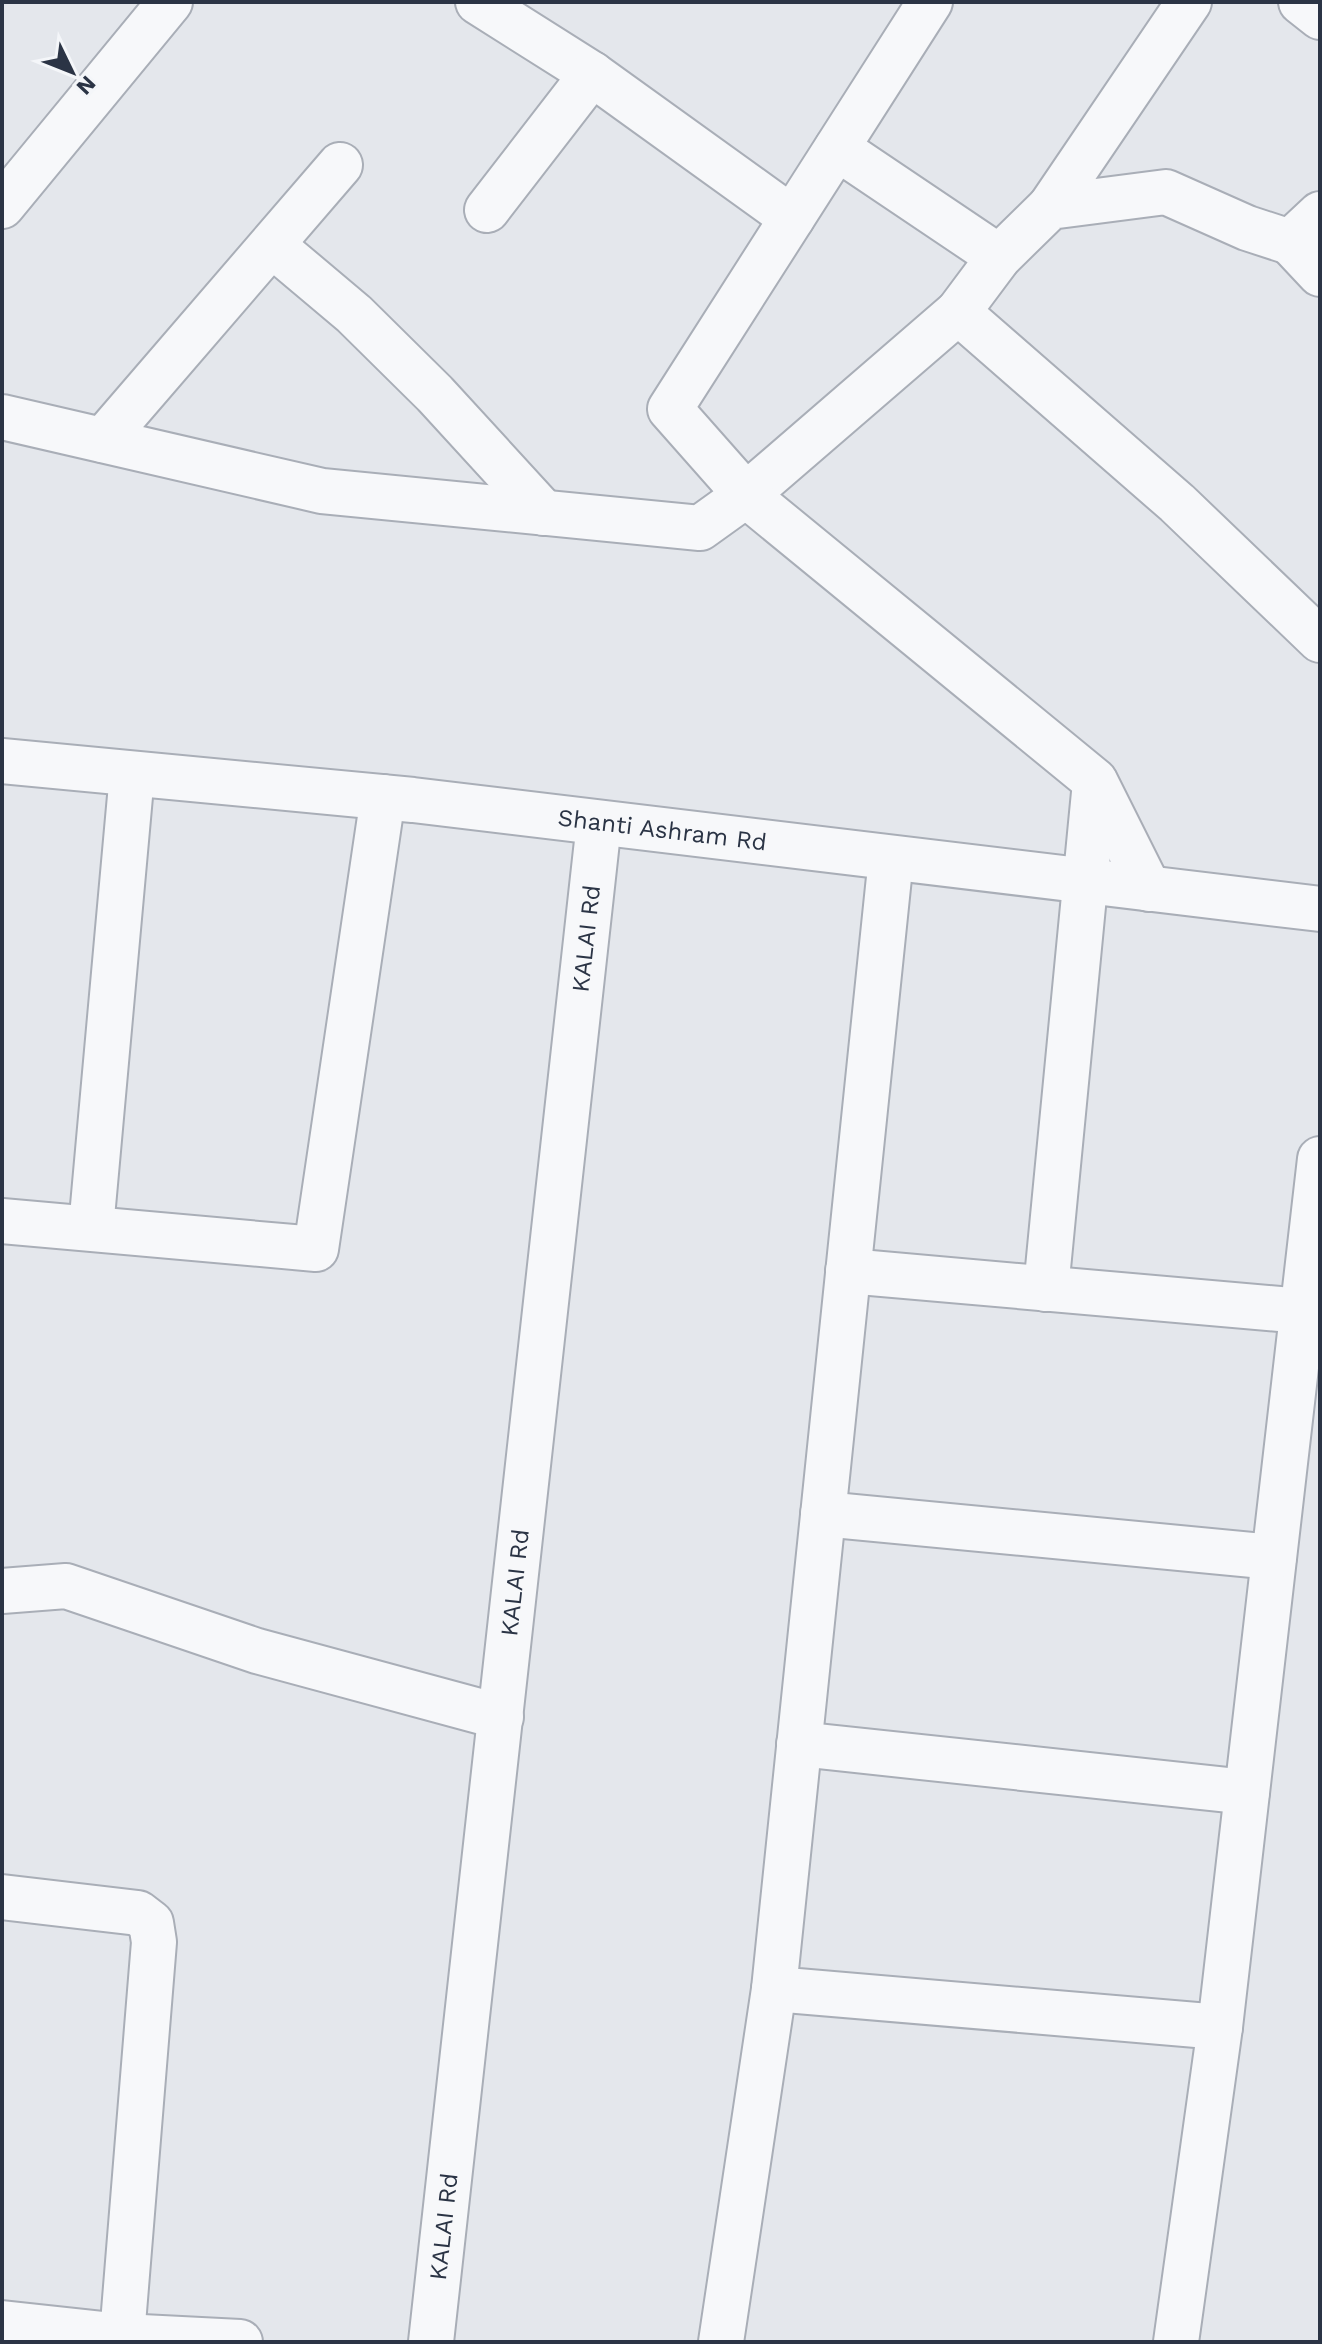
<svg xmlns="http://www.w3.org/2000/svg" width="1322" height="2344" viewBox="0 0 1322 2344" font-family="'Work Sans',sans-serif">
	<style>
		.lines { fill: none; stroke-linecap: round; stroke-linejoin: round }
		.minor-casing { stroke: #a9aeb7; stroke-width: 48 }
		.minor { stroke: #f7f8fa; stroke-width: 44 }
		.labels { text-anchor: middle; dominant-baseline: central; stroke-width: 6; stroke-linejoin: round; paint-order: stroke }
		.street-label { font-size: 24px; fill: #2b3445; stroke: #f4f6f9 }
	</style>
	<rect width="100%" height="100%" fill="#e4e7ec"/>
	<g class="lines">
		<defs>
			<g id="minor">
				<path d="M478,2L592,74L792,218"/>
				<path d="M930,2L670,409L746,495L958,312"/>
				<path d="M1301,2L1320,17"/>
				<path d="M837,148L999,257"/>
				<path d="M2,206L170,2"/>
				<path d="M1050,207L1189,2"/>
				<path d="M487,210L592,74"/>
				<path d="M1320,214L1290,242L1247,228L1166,192L1050,207L999,257L958,312L1177,503L1320,640"/>
				<path d="M1290,242L1320,274"/>
				<path d="M272,245L354,314L435,394L544,513"/>
				<path d="M2,417L322,491L700,528L746,495L1095,781L1149,889"/>
				<path d="M103,440L340,165"/>
				<path id="s1" d="M2,761L413,800L1320,909"/>
				<path d="M891,858L774,1989L1220,2027L1320,1159"/>
				<path d="M2,1221L316,1249L383,797"/>
				<path d="M91,1228L132,774"/>
				<path d="M848,1271L1302,1311"/>
				<path d="M1046,1289L1095,782"/>
				<path d="M823,1514L1274,1557"/>
				<path d="M2,1591L66,1586L257,1651L501,1717"/>
				<path d="M799,1744L1247,1792"/>
				<path d="M2,1897L138,1913L151,1923L154,1942L122,2336"/>
				<path d="M2,2323L122,2336L240,2342"/>
				<path id="s2" d="M431,2342L599,823"/>
				<path d="M721,2342L774,1989"/>
				<path d="M1176,2342L1220,2027"/>
			</g>
		</defs>
		<use href="#minor" class="minor-casing"/>
		<use href="#minor" class="minor"/>
	</g>
	<g class="labels">
		<g class="street-label">
			<text stroke="none"><textPath href="#s1" startOffset="664">Shanti Ashram Rd</textPath></text>
			<text stroke="none"><textPath href="#s2" startOffset="1412">KALAI Rd</textPath></text>
			<text stroke="none"><textPath href="#s2" startOffset="764">KALAI Rd</textPath></text>
			<text stroke="none"><textPath href="#s2" startOffset="116">KALAI Rd</textPath></text>
		</g>
	</g>
	<rect width="1322" height="2344" fill="none" stroke="#2b3445" stroke-width="8"/>
	<g transform="translate(72 72) rotate(133)" stroke="#f4f6f9" stroke-width="6" paint-order="stroke">
	<path d="M0-6L14 30L0 20L-14 30Z" fill="#2b3445"/>
	<text y="-12" font-size="22" font-weight="bold" text-anchor="middle" fill="#2b3445">N</text>
	</g>
</svg>
